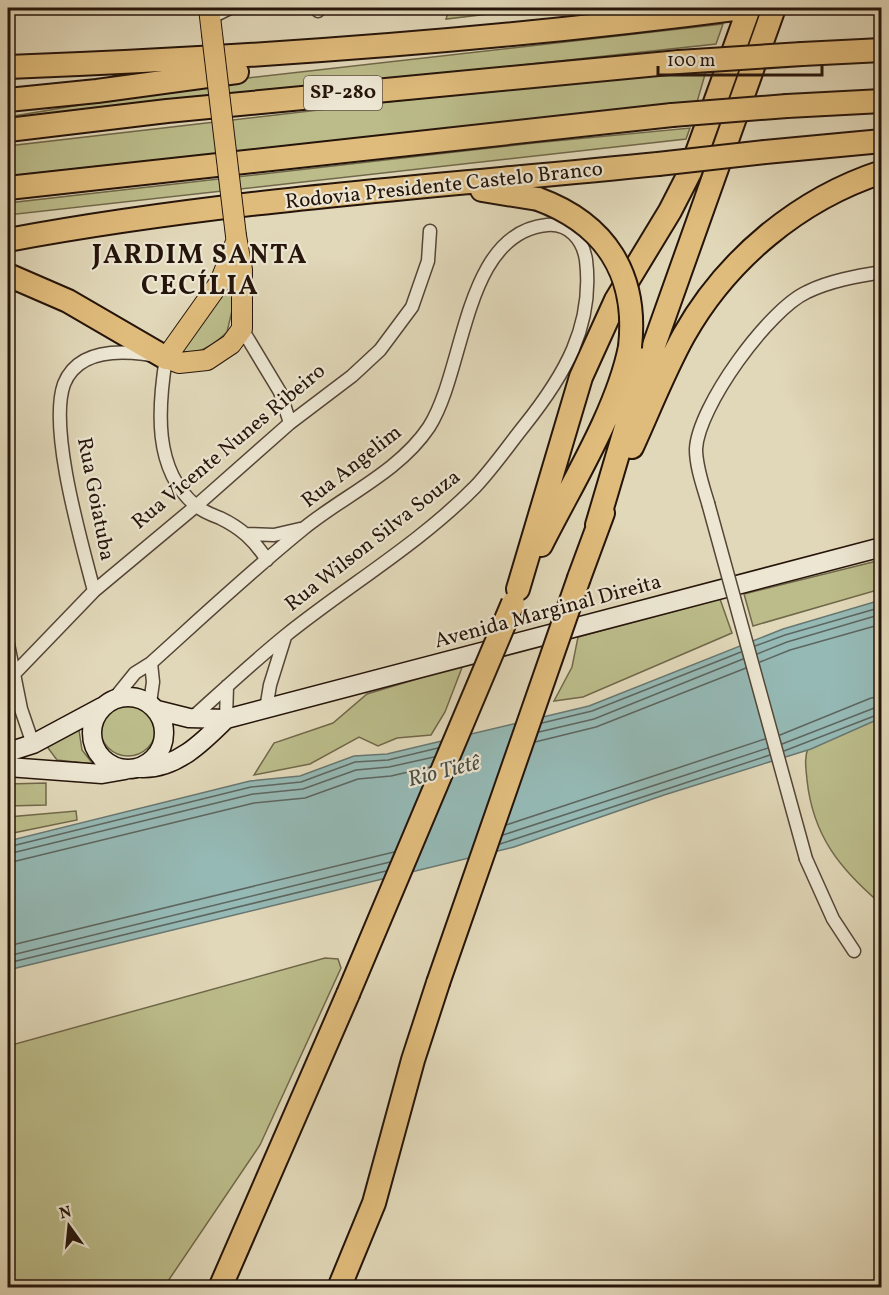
<svg xmlns="http://www.w3.org/2000/svg" width="889" height="1295" viewBox="0 0 889 1295" font-family="Vollkorn,serif">
	<style>
		.green { fill: #bbbc8a; stroke: #70684a; stroke-width: 1.5 }
		.water { fill: #95b9b5; stroke: #687771; stroke-width: 1.5 }
		.lines { fill: none; stroke-linecap: round; stroke-linejoin: round }
		.shore { stroke: #5d6660; stroke-width: 1.5 }
		.minor-casing { stroke: #544536; stroke-width: 15 }
		.secondary-casing { stroke: #25140a; stroke-width: 21 }
		.primary-casing { stroke: #25140a; stroke-width: 22 }
		.motorway-casing { stroke: #25140a; stroke-width: 26 }
		.minor { stroke: #ece6d2; stroke-width: 12 }
		.secondary { stroke: #ece6d2; stroke-width: 18 }
		.primary { stroke: #e0bc7c; stroke-width: 20 }
		.motorway { stroke: #e0bc7c; stroke-width: 22 }
		.minor-bridge-casing { stroke: #544536; stroke-width: 15; stroke-linecap: butt }
		.primary-bridge-casing { stroke: #25140a; stroke-width: 22; stroke-linecap: butt }
		.motorway-bridge-casing { stroke: #25140a; stroke-width: 26; stroke-linecap: butt }
		.minor-bridge { stroke: #ece6d2; stroke-width: 12 }
		.primary-bridge { stroke: #e0bc7c; stroke-width: 20 }
		.motorway-bridge { stroke: #e0bc7c; stroke-width: 22 }
		.labels { text-anchor: middle; dominant-baseline: central; stroke-width: 4.5; stroke-linejoin: round; paint-order: stroke }
		.shield { fill: #ece6d2; stroke: #615346; stroke-width: 1.5 }
		.shield-label { font-size: 20px; font-weight: bold; fill: #25140a }
		.street-label { font-size: 21px; fill: #25140a; stroke: #ece6d2 }
		.water-label { font-size: 22px; font-style: italic; fill: #4c4e46; stroke: #ece6d2 }
		.district-label { font-size: 27px; font-weight: bold; letter-spacing: 1.5px; fill: #25140a; stroke: #ece6d2 }
	</style>
	<rect width="100%" height="100%" fill="#e1d8b9"/>
	<filter id="stains"><feTurbulence type="fractalNoise" baseFrequency=".00333" numOctaves="4"/><feColorMatrix values="0 0 0 0 .2 0 0 0 0 .09 0 0 0 0 .02 0 0 0 .5 -.17"/></filter>
	<radialGradient id="worn" r=".72"><stop offset=".6" stop-color="#630" stop-opacity="0"/><stop offset="1" stop-color="#630" stop-opacity=".3"/></radialGradient>
	<path class="green" d="M458,8H539L446,19L449,10Z
		M723,24L716,44L8,121V117L230,80Z
		M706,71L697,102L8,176V146L405,100Z
		M690,128L686,139L8,215V203L534,143Z
		M225,290L231,291L235,298L227,332C214,345 198,356 180,351Z
		M881,560V589L753,626L744,594Z
		M720,599L732,633L583,697L554,701L572,667L578,637Z
		M463,665L445,712L431,735L397,738L378,746L359,737L310,764L254,775L274,743L333,723L367,694Z
		M100 728a28 28 0 1 1 56 0a28 28 0 1 1-56 0Z
		M881,706V904C840,869 813,836 807,780C806,768 804,759 808,748Z
		M78,724L82,750L93,764L57,760L48,748L54,737Z
		M46,783V805L8,806V784Z
		M76,811L77,820L8,834V817Z
		M325,958L338,959L341,968L260,1145L164,1287H8V1046Z"/>
	<path class="water" d="M881,600V718L811,749L664,795L514,847L8,970V841L250,781L300,776L354,756L387,754L589,706L783,629Z"/>
	<g class="lines">
		<path class="shore" d="M755,646L785,635L882,607
			M757,654L787,642L882,614
			M760,662L790,650L882,624
			M542,723L592,711L741,652
			M539,732L594,719L743,659
			M780,735L871,698L882,696
			M535,742L596,727L746,668
			M782,744L882,705
			M784,751L882,713
			M506,825L765,739
			M503,835L768,748
			M500,844L770,755
			M8,847L251,787L301,782L355,762L388,760L438,748
			M8,854L253,794L303,789L356,770L389,767L434,757
			M8,863L254,803L305,798L358,779L391,776L430,767
			M8,946L394,852
			M8,956L390,862
			M8,963L386,871"/>
		<defs>
			<path id="minor" d="M318,8V11
				M210,18L230,8
				M242,329L280,392L290,423
				M708,503C703,486 696,467 696,449C698,407 768,310 807,292C829,281 857,276 882,272
				M247,534L274,535L300,529
				M94,591C82,544 48,429 64,384C80,344 134,351 166,358C158,408 153,469 195,505C202,511 212,515 220,518C241,528 254,540 267,560
				M8,644L21,709L33,744
				M14,674L94,591L196,506L290,423L352,376L380,350L412,307L428,261L430,231
				M114,699L135,673L151,663C201,618 250,572 303,529C343,496 399,472 429,427C466,369 463,233 547,225C569,223 583,240 586,260C594,326 564,376 524,426C508,446 493,468 475,487C419,544 347,586 285,636C253,662 223,690 192,718
				M150,703L153,682L151,663
				M266,709L270,685L285,637
				M226,719L227,686
				M806,859L833,919L854,951"/>
			<path id="secondary" d="M92 733a36 36 0 1 1 72 0a36 36 0 1 1-72 0Z
				M157,710L189,718L226,719L882,547
				M8,752L33,744L102,707
				M8,767L102,774L125,770
				M142,768C176,769 203,742 226,719"/>
			<path id="primary" d="M209,8L212,34
				M236,236L242,270V329L231,344L207,360L179,363L166,358L220,282L236,242"/>
			<path id="motorway" d="M802,54L882,50
				M8,67C253,58 498,40 742,8
				M8,100L97,91L237,72
				M787,106L882,101
				M8,130L167,111L679,62
				M765,152L882,141
				M8,188L672,115
				M482,190L538,199
				M8,240C222,200 441,186 658,164
				M8,275L68,301L166,358
				M632,447C649,410 664,371 684,335C727,259 799,199 882,172
				M597,525L631,410L774,8
				M541,545C571,485 617,412 630,347
				M579,578L603,513
				M518,589L581,377L616,300L670,211L690,172L749,8
				M220,1288L348,994
				M339,1288L374,1203L413,1060L438,983"/>
		</defs>
		<use href="#minor" class="minor-casing"/>
		<use href="#secondary" class="secondary-casing"/>
		<use href="#primary" class="primary-casing"/>
		<use href="#motorway" class="motorway-casing"/>
		<use href="#minor" class="minor"/>
		<use href="#secondary" class="secondary"/>
		<use href="#primary" class="primary"/>
		<use href="#motorway" class="motorway"/>
		<defs>
			<path id="minor-bridge" d="M708,503L806,859"/>
			<path id="primary-bridge" d="M212,34L236,236"/>
			<path id="motorway-bridge" d="M679,62L802,54
				M672,115L787,106
				M658,164L765,152
				M538,199C606,224 638,275 630,347
				M438,983L579,578
				M348,994L513,603"/>
		</defs>
		<use href="#minor-bridge" class="minor-bridge-casing"/>
		<use href="#primary-bridge" class="primary-bridge-casing"/>
		<use href="#motorway-bridge" class="motorway-bridge-casing"/>
		<use href="#minor-bridge" class="minor-bridge"/>
		<use href="#primary-bridge" class="primary-bridge"/>
		<use href="#motorway-bridge" class="motorway-bridge"/>
	</g>
	<g class="labels">
		<rect class="shield" x="304" y="76" width="78" height="34" rx="4.5"/>
		<g class="shield-label">
			<text x="343" y="93">SP-280</text>
		</g>
		<g class="street-label">
			<text transform="translate(444 186) rotate(-6)">Rodovia Presidente Castelo Branco</text>
			<text transform="translate(229 447) rotate(-40)">Rua Vicente Nunes Ribeiro</text>
			<text transform="translate(352 467) rotate(-38)">Rua Angelim</text>
			<text transform="translate(95 499) rotate(79)">Rua Goiatuba</text>
			<text transform="translate(373 541) rotate(-38)">Rua Wilson Silva Souza</text>
			<text transform="translate(548 612) rotate(-15)">Avenida Marginal Direita</text>
		</g>
		<g class="water-label">
			<text transform="translate(444 772) rotate(-14)">Rio Tietê</text>
		</g>
		<g class="district-label">
			<text x="200" y="256">JARDIM SANTA<tspan x="200" dy="31">CECÍLIA</tspan></text>
		</g>
	</g>
	<rect width="889" height="1295" fill="none" stroke="#e1d8b9" stroke-width="30"/>
	<rect x="9" y="9" width="871" height="1277" fill="none" stroke="#25140a" stroke-width="3"/>
	<rect x="15" y="15" width="859" height="1265" fill="none" stroke="#25140a" stroke-width="1.5"/>
	<g transform="translate(69 1226) rotate(345)" stroke="#ece6d2" stroke-width="4.5" paint-order="stroke">
	<path d="M0-4.5L10 22L0 15L-10 22Z" fill="#25140a"/>
	<text y="-9" font-size="16" font-weight="bold" text-anchor="middle" fill="#25140a">N</text>
	</g>
	<path d="M658 66v9h164v-9" fill="none" stroke="#25140a" stroke-width="3"/>
	<text x="667" y="66" font-size="18" fill="#25140a" stroke="#ece6d2" stroke-width="4.5" paint-order="stroke">100 m</text>
	<rect width="100%" height="100%" filter="url(#stains)"/>
	<rect width="100%" height="100%" fill="url(#worn)"/>
</svg>
